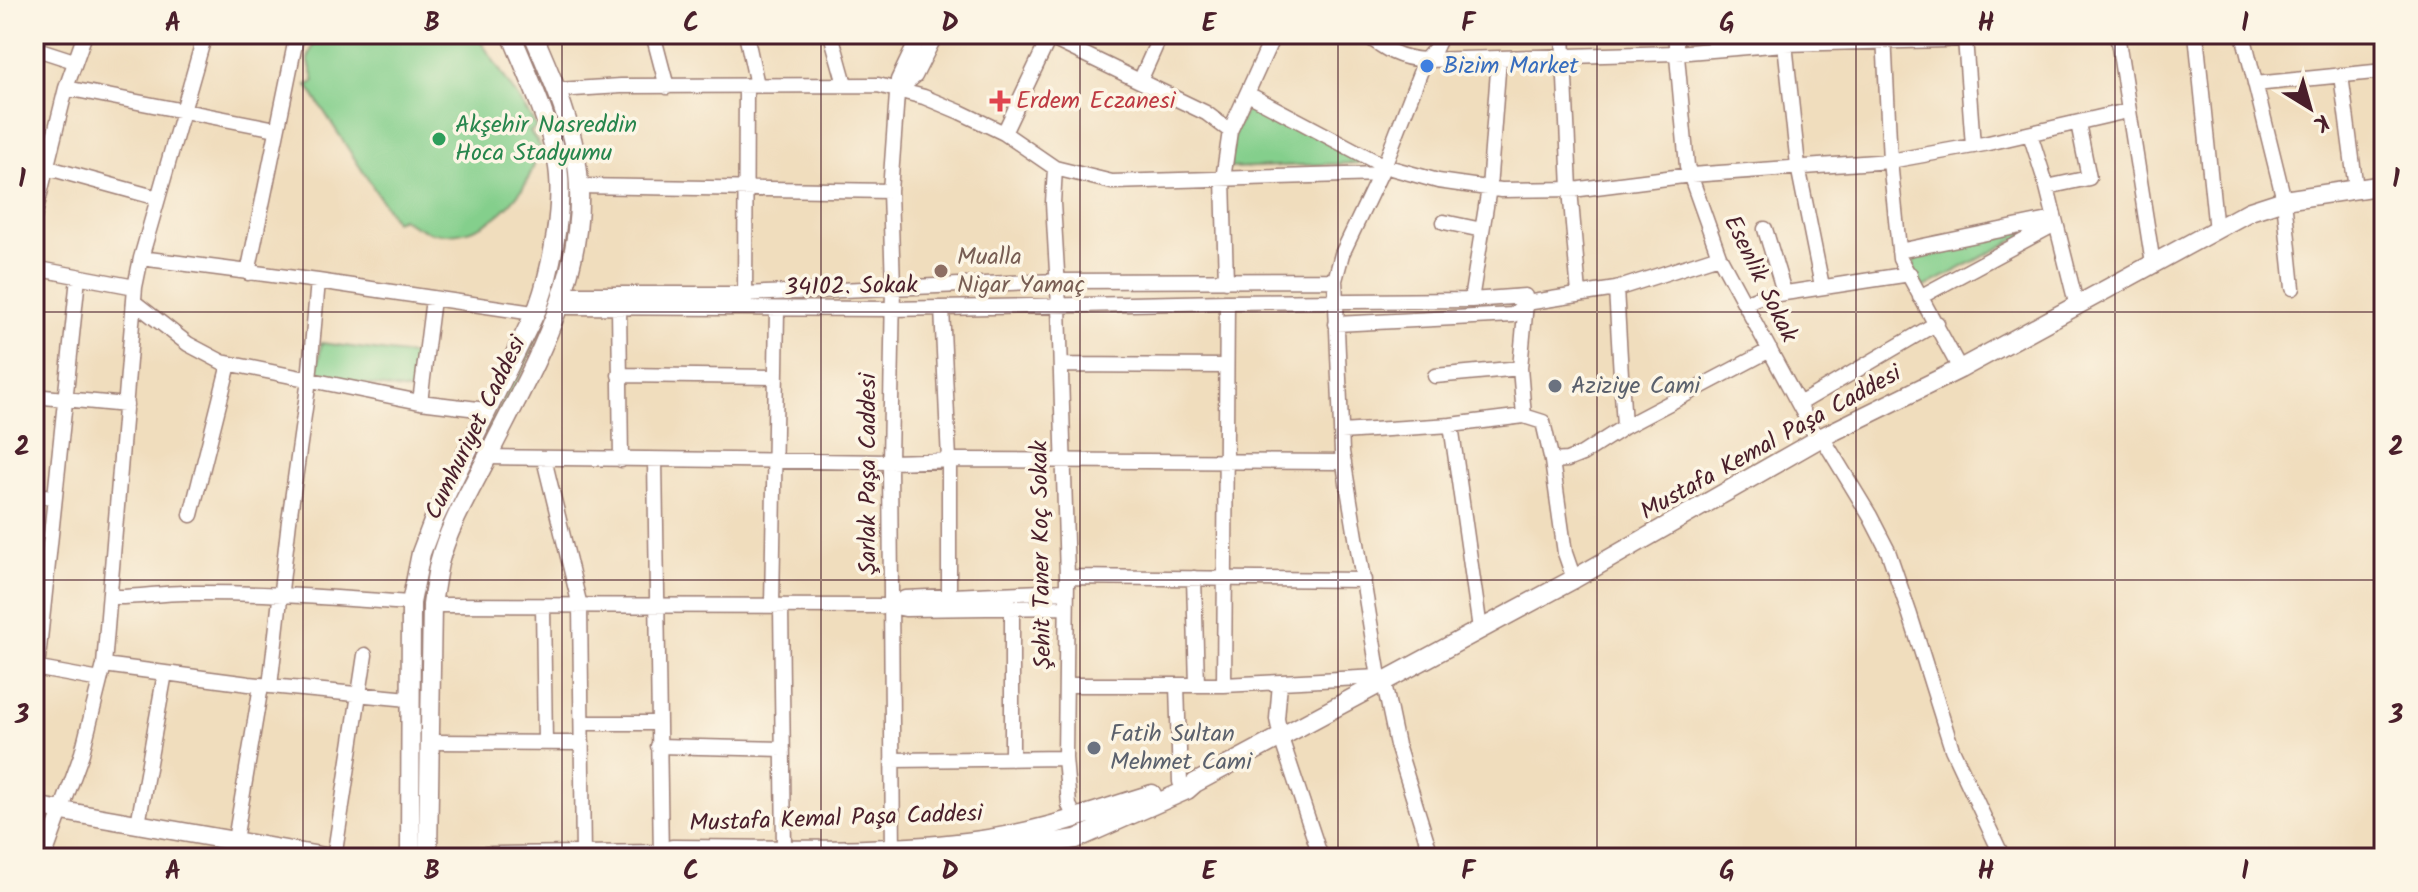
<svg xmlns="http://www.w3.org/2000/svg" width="2418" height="892" viewBox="0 0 2418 892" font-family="Kalam,sans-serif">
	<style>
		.green { fill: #84cf8c; stroke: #67775c; stroke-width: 2 }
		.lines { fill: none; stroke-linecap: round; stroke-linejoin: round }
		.minor-casing { stroke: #9d7e74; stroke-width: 17 }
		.major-casing { stroke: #9d7e74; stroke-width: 21 }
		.minor { stroke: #fff; stroke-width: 14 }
		.major { stroke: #fff; stroke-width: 18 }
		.grid { fill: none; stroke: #4a1f2b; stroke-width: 2; stroke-opacity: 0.55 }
		.shop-dot { fill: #3f7fe0; stroke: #fcf5e5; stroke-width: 3 }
		.health-dot { fill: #e0444e; stroke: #fcf5e5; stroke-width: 3 }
		.leisure-dot { fill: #2e9e5b; stroke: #fcf5e5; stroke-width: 3 }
		.education-dot { fill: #8d6e63; stroke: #fcf5e5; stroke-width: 3 }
		.worship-dot { fill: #6b7280; stroke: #fcf5e5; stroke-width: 3 }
		.labels { text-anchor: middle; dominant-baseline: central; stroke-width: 7; stroke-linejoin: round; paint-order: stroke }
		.shop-label { font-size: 24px; fill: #366cbe; stroke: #fcf5e5; text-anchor: start }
		.health-label { font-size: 24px; fill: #be3a42; stroke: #fcf5e5; text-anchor: start }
		.leisure-label { font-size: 24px; fill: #27864d; stroke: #fcf5e5; text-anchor: start }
		.education-label { font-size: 24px; fill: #785e54; stroke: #fcf5e5; text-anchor: start }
		.street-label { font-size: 24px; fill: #4a1f2b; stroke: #fcf5e5 }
		.worship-label { font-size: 24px; fill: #5b616d; stroke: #fcf5e5; text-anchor: start }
		.neatline { fill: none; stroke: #4a1f2b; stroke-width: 3 }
		.grid-label { font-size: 26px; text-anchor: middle; font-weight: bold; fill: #4a1f2b }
	</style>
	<rect width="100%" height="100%" fill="#fcf5e5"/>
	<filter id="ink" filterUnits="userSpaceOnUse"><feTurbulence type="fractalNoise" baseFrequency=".0125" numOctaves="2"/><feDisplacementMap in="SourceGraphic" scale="16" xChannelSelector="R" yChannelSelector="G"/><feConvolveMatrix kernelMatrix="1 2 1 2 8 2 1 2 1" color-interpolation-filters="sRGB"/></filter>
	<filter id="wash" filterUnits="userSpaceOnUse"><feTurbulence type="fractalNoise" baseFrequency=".006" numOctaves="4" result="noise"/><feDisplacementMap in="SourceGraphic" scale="32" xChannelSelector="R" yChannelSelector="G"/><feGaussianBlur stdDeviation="1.8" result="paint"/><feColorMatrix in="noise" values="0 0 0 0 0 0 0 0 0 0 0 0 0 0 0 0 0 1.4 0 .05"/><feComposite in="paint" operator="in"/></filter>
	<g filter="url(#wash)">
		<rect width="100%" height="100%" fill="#f0ddbd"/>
		<path class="green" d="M317,34H476L537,127L530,132L541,147C535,161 530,180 520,192C490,232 444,249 402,218L395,221L307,85L315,82L308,59Z
			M1251,102L1361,157L1359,163L1230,168L1234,133Z
			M2041,226L1923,288L1914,270V253Z
			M544,317L546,318L422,601L427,563L440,526Z
			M321,343L420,356L414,392L317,376Z"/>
	</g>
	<g filter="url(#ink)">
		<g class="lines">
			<defs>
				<path id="minor" d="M653,34L667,87
					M746,34L757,85
					M831,34L845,84
					M1042,34L1206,113L1230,131
					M1365,34C1386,50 1398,58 1425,60L1676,53L1784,44L1944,40L2009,34
					M1563,34L1570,189L1579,294
					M1675,34L1687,166L1719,256L1818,440
					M1784,34L1798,166L1822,286
					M1884,34L1890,161L1900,259L1960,369
					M2117,34L2153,264
					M2196,34L2216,231
					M2243,34L2284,200L2293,288
					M1965,38L1973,146
					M34,48L74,61
					M2341,75L2356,189
					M1140,81L1161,34
					M2255,84L2384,71
					M66,88L276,129
					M558,90L621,86L878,85L924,97L960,112L1004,133L1055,168L1112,182L1380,174
					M898,90L915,76L936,34
					M1248,94L1384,166L1438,181L1501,190L1580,189L1691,175L1890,161L1984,144L2127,111
					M1004,133L1051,34
					M2030,134L2047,187L2077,307
					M34,164L158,198
					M1055,168L1053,203L1059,306L1067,577L1065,758L1069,805L1075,818
					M578,186L890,191
					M2047,187L2089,178L2078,123
					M34,218L66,88L85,34
					M1444,222L1482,230
					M1765,229L1784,292
					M1899,251L2054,219
					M141,258L318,281L533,313
					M34,268L135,287
					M248,273L297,34
					M1226,281L1223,179L1230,131L1274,34
					M1616,289L1624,427
					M565,294H744L1057,281L1335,280
					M1920,297L2055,224
					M1471,300L1489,188L1499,58
					M745,301L746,86
					M134,302L188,344L222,362L420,402L486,410
					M1744,303L1759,297L1910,274
					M560,307L891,309L1227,302L1471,300L1525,296L1526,303L1616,289L1719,256
					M619,307L621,460
					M942,308L949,460V596
					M1336,324L1513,315L1526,303
					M1061,365L1226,366
					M619,375L776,377
					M1435,376L1520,368
					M34,396L126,405
					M420,402L433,299
					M1799,404L1937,323
					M1524,416L1520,368L1526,303
					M1451,425L1480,629
					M1341,432L1451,425L1524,416L1543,422L1552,461L1567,460L1582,454L1624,427L1770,350
					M1822,437L1870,516L1888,551L1910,615L1952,749L2003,858
					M488,457L890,462L958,460L1344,462
					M544,459L580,606L583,858
					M655,460L661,858
					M1552,461L1565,553L1574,579
					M34,495L53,497
					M191,515L229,364
					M1067,577L1364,580
					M1194,578L1197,685
					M111,597C136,598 160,593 184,593C260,592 335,598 411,603
					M432,605L890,606
					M543,606L545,743
					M772,606L777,310
					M781,606L784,849
					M1066,607L905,609L890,606L905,598L1066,591
					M104,665L249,684L409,699
					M34,668L100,680
					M37,668L78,278
					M1280,683L1277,719L1281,738L1321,858
					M1066,685H1224L1379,677
					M1177,685L1180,782
					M1224,685L1227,302
					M270,686L289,521L309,380L318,281
					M582,723H658
					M431,742L582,743
					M658,746L783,749
					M1012,759V607
					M892,760L1065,758
					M138,824L165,673
					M44,858L82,753L104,665L135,287L141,258L205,34
					M232,858L261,686
					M334,858L365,655
					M893,858L890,462L893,287L890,191L898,80L920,34
					M1432,858L1397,745L1384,683L1379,677L1342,452L1335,280L1342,254L1384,166L1425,60L1435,49L1442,34"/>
				<path id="major" d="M34,806L331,858
					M410,852L411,603L421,553L434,519L538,307C552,268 565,202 557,161C548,118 528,75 511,34
					M428,853L432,605C434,591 436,577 439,563C449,525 472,488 490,452C534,365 588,275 578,172C573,124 552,78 533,34
					M430,857L661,854L672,849C773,849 883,854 982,840C1040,832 1096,811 1152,794
					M949,858L1076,839L1187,790L1195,783L1574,579L1822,437L1960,369L2250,211L2284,200L2384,185"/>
			</defs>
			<use href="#minor" class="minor-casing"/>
			<use href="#major" class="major-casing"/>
			<use href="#minor" class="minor"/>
			<use href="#major" class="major"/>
		</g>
	</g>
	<path class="grid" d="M303,34V858M562,34V858M821,34V858M1080,34V858M1338,34V858M1597,34V858M1856,34V858M2115,34V858M34,312H2384M34,580H2384"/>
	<circle class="shop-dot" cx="1427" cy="66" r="8"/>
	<path class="health-dot" d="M996 89h8v8h8v8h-8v8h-8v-8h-8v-8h8z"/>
	<circle class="leisure-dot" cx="439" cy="139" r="8"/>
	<circle class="education-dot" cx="941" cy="271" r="8"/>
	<g class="worship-dot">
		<circle cx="1555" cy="386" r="8"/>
		<circle cx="1094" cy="748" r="8"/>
	</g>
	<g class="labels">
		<g class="shop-label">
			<text x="1443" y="66">Bizim Market</text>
		</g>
		<g class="health-label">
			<text x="1016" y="101">Erdem Eczanesi</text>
		</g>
		<g class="leisure-label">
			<text x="455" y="125">Akşehir Nasreddin<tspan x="455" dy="28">Hoca Stadyumu</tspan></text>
		</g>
		<g class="education-label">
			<text x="957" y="257">Mualla<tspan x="957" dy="28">Nigar Yamaç</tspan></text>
		</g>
		<g class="street-label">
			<text transform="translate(1760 279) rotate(64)">Esenlik Sokak</text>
			<text transform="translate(851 287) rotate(-1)">34102. Sokak</text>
			<text transform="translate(476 428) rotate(-64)">Cumhuriyet Caddesi</text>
			<text transform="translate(1771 443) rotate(-29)">Mustafa Kemal Paşa Caddesi</text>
			<text transform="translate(868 474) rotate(-90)">Şarlak Paşa Caddesi</text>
			<text transform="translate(1042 555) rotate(-91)">Şehit Taner Koç Sokak</text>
			<text transform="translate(836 819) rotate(-2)">Mustafa Kemal Paşa Caddesi</text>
		</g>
		<g class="worship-label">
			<text x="1571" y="386">Aziziye Cami</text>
			<text x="1110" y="734">Fatih Sultan<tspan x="1110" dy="28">Mehmet Cami</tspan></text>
		</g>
	</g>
	<rect width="2418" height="892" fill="none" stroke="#fcf5e5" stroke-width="88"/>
	<g transform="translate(2310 108) rotate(143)" stroke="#fcf5e5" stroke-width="6" paint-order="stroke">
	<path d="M0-6L14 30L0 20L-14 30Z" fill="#4a1f2b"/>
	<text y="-12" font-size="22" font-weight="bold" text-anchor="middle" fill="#4a1f2b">K</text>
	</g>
	<rect x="44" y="44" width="2330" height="804" class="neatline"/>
	<g class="grid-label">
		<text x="173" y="31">A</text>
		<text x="432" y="31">B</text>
		<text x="691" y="31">C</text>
		<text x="950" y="31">D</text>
		<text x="1209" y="31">E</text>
		<text x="1468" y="31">F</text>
		<text x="1727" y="31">G</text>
		<text x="1986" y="31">H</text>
		<text x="2245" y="31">I</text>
		<text x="22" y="187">1</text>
		<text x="2396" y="187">1</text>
		<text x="22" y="455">2</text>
		<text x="2396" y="455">2</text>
		<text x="22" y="723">3</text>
		<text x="2396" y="723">3</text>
		<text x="173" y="879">A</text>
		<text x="432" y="879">B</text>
		<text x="691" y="879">C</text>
		<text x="950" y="879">D</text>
		<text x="1209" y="879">E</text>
		<text x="1468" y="879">F</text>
		<text x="1727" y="879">G</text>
		<text x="1986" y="879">H</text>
		<text x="2245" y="879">I</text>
	</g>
</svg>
